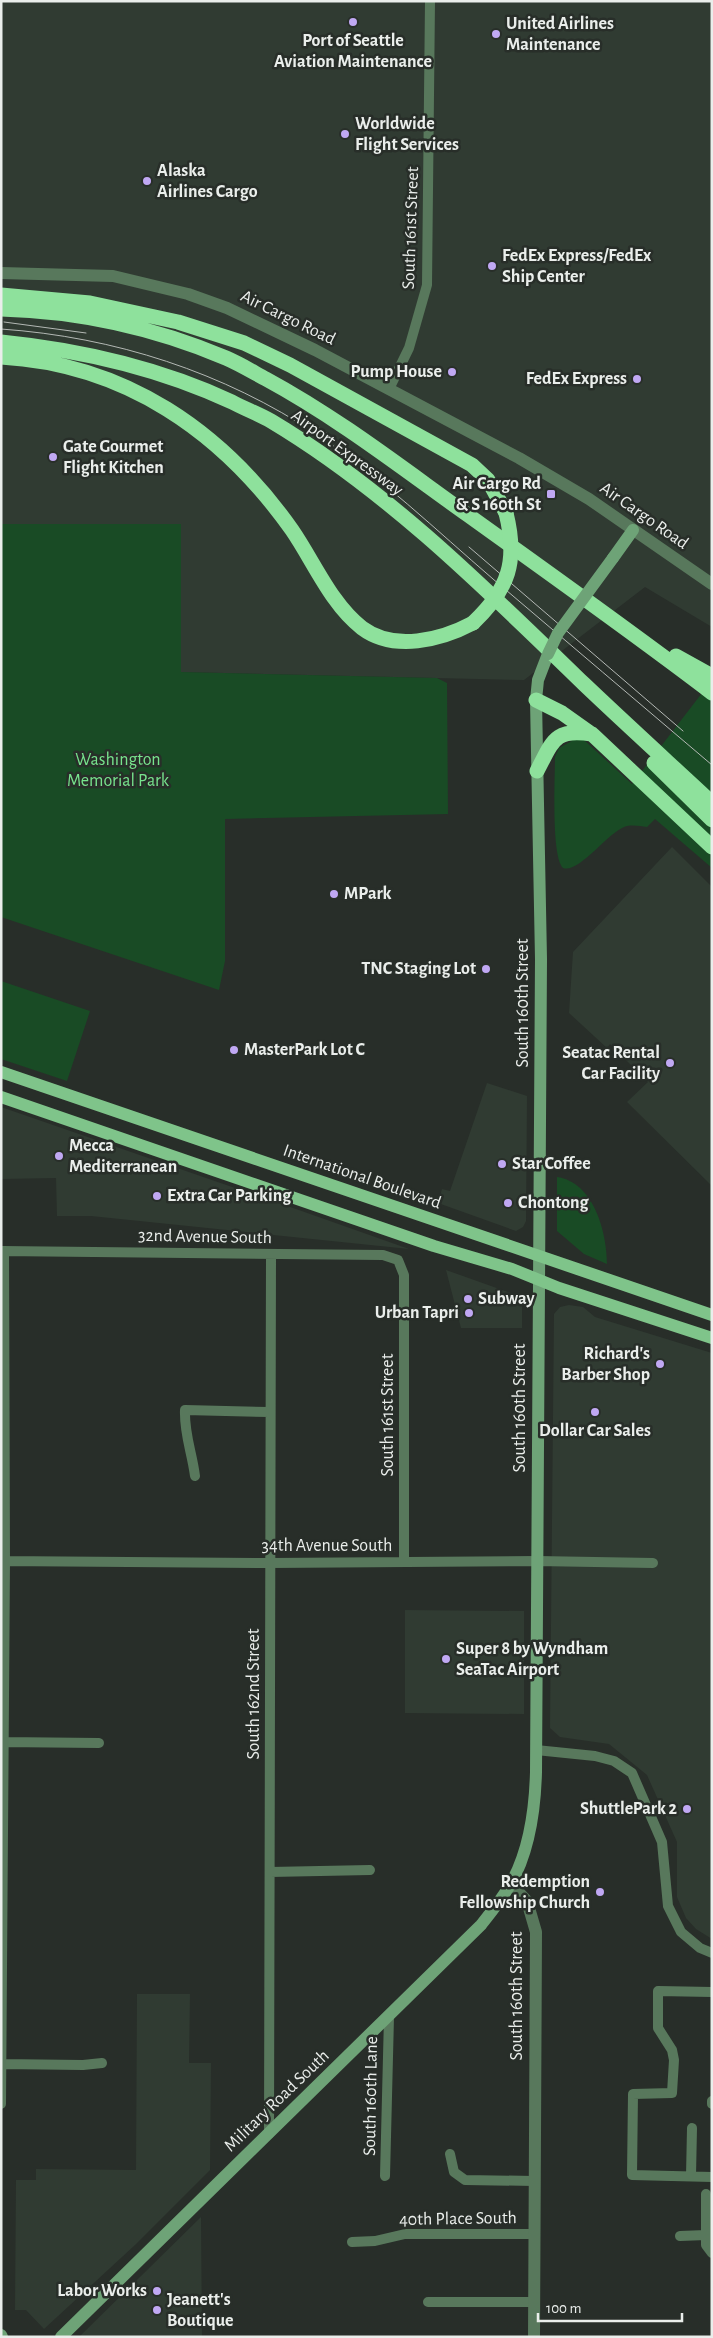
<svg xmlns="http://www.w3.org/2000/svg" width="713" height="2338" viewBox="0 0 713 2338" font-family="'Alegreya Sans',sans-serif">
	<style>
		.built { fill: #303b32 }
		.green { fill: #194b25 }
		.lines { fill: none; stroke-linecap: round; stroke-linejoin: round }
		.minor { stroke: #58785c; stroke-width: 10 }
		.tertiary { stroke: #58785c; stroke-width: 12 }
		.secondary { stroke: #6ea377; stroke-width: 12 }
		.primary { stroke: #7fc48a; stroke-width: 12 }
		.motorway { stroke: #8ee19c; stroke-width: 15 }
		.tram { stroke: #b3b8b4; stroke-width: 1 }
		.secondary-bridge { stroke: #6ea377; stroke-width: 12 }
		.motorway-bridge { stroke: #8ee19c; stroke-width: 15 }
		.poi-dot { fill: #c0a8f3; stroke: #282e29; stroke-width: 2 }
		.labels { text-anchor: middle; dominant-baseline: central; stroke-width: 5; stroke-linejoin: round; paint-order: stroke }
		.poi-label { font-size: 18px; font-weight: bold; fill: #eaeeeb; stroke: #282e29; text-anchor: start }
		.street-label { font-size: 18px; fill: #eaeeeb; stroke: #282e29 }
		.park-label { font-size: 18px; fill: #77e38d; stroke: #282e29 }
	</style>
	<rect width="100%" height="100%" fill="#282e29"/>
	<path class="built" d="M1,1H712V627L645,587L524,680L181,672V524H1Z
		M672,847L712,887V1186L627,1102L648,1082L610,1044L607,1048L569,1013L573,952Z
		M487,1083L527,1096L526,1221L523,1227L516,1231L438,1203L442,1189L450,1191Z
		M1,1107L296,1209L409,1249L91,1216H57L56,1178L1,1179Z
		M446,1270L522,1297V1328H461Z
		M569,1305L583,1307L595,1317L712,1353V1939L696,1929L686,1918L677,1897V1842L647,1775L609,1744L560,1737L550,1728L554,1314L560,1307Z
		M405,1610L524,1611V1714L405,1713Z
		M137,1994H190L189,2063H211L210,2170L135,2245L44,2329L26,2310H15L16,2180H36V2169L136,2170Z
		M201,2217L202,2337H79Z"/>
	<path class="green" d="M1,524H181V672L437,678L447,683L448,814L225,819V961L219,990L1,917Z
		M712,680V868L655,819L647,827C640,826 631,824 624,827C608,833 578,874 563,868C551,857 555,777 555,757L559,748L577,738L584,740L632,784Z
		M1,981L90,1011L67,1081L1,1059Z
		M557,1177C594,1182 607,1233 607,1264L584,1254L557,1231Z"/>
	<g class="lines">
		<path class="minor" d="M389,389L409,348L427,285L430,1
			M1,1251L383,1255L398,1260L404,1275V1562
			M195,1476C192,1452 184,1434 185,1410L269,1412
			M1,1561L270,1563L537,1561L653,1563
			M2,1742L99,1743
			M536,1750L595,1756L614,1761L632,1773L662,1842L668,1906L681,1932L700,1948L712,1953
			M270,1872L370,1870
			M712,1992L658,1991V2028L672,2050L674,2060L672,2093L633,2094L632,2175L712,2177
			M1,2064L83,2065L102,2063
			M712,2101V2104
			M1,2104L5,1561L4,1251
			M269,2134L271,1255
			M450,2154L454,2172L465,2180L534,2181
			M385,2176L389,2017
			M691,2176L692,2128
			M706,2194V2245L712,2253
			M680,2236L706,2235
			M352,2242L375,2241L405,2234H534
			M428,2302H534"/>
		<path class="tertiary" d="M1,273L113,276L188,294L227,308L315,350L519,458L589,499L712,584
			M511,1884L527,1901L536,1932L534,2337"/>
		<path class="secondary" d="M613,558L633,530
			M1,2335L2,2337
			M61,2337L481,1925C491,1912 502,1899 510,1885C530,1851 535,1810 536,1772L541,959L536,700L538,680L548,654"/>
		<path class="primary" d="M1,1072L712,1315
			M1,1097L434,1246L512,1269L559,1288L712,1338"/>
		<path class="motorway" d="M1,295L90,303L178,322L244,343L290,365L472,465L488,480L506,513
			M1,309C78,311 155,328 226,358C240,364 253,372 266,379C338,418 402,468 468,515C550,574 632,632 712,693
			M1,342C81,350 159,368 232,402C245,409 259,414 271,421C388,491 487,590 584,684C626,724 669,763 712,803
			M1,357C125,364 222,431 292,530C314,562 331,604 362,628C394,652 441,640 473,623
			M676,656L712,676
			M536,700L562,713L593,735L712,847
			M654,763L712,820
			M537,771C553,741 554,728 592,734"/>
		<path class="tram" d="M4,322L86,333
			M1,329C115,337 223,372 318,435C381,477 436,530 493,579C566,641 639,703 712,765
			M297,414L327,433
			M469,547L683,731"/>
		<path class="secondary-bridge" d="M548,654L558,633L613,558"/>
		<path class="motorway-bridge" d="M473,623C509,589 518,561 506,513"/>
	</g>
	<g class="poi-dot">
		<circle cx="353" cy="22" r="5"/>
		<circle cx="496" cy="34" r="5"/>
		<circle cx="345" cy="134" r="5"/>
		<circle cx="147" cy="181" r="5"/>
		<circle cx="492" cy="266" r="5"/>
		<circle cx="452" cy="372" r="5"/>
		<circle cx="637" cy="379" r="5"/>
		<circle cx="53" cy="457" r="5"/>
		<rect x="546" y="489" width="10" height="10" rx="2.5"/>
		<circle cx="334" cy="894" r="5"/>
		<circle cx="486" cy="969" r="5"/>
		<circle cx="234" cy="1050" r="5"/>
		<circle cx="670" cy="1063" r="5"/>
		<circle cx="59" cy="1156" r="5"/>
		<circle cx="502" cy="1164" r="5"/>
		<circle cx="157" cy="1196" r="5"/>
		<circle cx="508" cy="1203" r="5"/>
		<circle cx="468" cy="1299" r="5"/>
		<circle cx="469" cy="1313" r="5"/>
		<circle cx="660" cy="1364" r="5"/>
		<circle cx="595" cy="1412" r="5"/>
		<circle cx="446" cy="1659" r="5"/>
		<circle cx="687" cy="1809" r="5"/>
		<circle cx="600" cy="1892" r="5"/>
		<circle cx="157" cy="2291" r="5"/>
		<circle cx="157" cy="2310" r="5"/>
	</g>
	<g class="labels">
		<g class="poi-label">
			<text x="506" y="24">United Airlines<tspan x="506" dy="21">Maintenance</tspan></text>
			<text x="353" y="41" text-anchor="middle">Port of Seattle<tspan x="353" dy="21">Aviation Maintenance</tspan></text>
			<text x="355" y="124">Worldwide<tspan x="355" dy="21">Flight Services</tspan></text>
			<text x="157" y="171">Alaska<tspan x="157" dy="21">Airlines Cargo</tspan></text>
			<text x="502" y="256">FedEx Express/FedEx<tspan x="502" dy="21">Ship Center</tspan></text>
			<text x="442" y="372" text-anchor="end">Pump House</text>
			<text x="627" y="379" text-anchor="end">FedEx Express</text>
			<text x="63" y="447">Gate Gourmet<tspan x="63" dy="21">Flight Kitchen</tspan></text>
			<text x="541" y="484" text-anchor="end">Air Cargo Rd<tspan x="541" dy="21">&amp; S 160th St</tspan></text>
			<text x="344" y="894">MPark</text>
			<text x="476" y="969" text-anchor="end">TNC Staging Lot</text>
			<text x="244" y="1050">MasterPark Lot C</text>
			<text x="660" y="1053" text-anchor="end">Seatac Rental<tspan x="660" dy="21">Car Facility</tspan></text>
			<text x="69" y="1146">Mecca<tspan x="69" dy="21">Mediterranean</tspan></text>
			<text x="512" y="1164">Star Coffee</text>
			<text x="167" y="1196">Extra Car Parking</text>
			<text x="518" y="1203">Chontong</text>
			<text x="478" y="1299">Subway</text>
			<text x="459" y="1313" text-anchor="end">Urban Tapri</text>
			<text x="650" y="1354" text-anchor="end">Richard's<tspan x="650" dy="21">Barber Shop</tspan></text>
			<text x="595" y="1431" text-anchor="middle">Dollar Car Sales</text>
			<text x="456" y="1649">Super 8 by Wyndham<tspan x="456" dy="21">SeaTac Airport</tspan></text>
			<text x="677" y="1809" text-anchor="end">ShuttlePark 2</text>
			<text x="590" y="1882" text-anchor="end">Redemption<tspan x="590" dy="21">Fellowship Church</tspan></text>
			<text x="147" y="2291" text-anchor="end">Labor Works</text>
			<text x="167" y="2300">Jeanett's<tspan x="167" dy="21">Boutique</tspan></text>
		</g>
		<g class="street-label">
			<text transform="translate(411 228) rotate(-88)">South 161st Street</text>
			<text transform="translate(288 318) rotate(26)">Air Cargo Road</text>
			<text transform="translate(347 453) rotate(36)">Airport Expressway</text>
			<text transform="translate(644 516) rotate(35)">Air Cargo Road</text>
			<text transform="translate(523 1003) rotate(-90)">South 160th Street</text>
			<text transform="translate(362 1177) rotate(19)">International Boulevard</text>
			<text transform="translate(205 1237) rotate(1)">32nd Avenue South</text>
			<text transform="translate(520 1408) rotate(-90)">South 160th Street</text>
			<text transform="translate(388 1415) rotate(-90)">South 161st Street</text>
			<text x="327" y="1546">34th Avenue South</text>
			<text transform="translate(254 1694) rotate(-90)">South 162nd Street</text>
			<text transform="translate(517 1996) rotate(-90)">South 160th Street</text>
			<text transform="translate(371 2096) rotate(-89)">South 160th Lane</text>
			<text transform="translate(277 2101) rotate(-44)">Military Road South</text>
			<text transform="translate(458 2219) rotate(-1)">40th Place South</text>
		</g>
		<g class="park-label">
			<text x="118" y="760">Washington<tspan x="118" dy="21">Memorial Park</tspan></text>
		</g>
	</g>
	<rect width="713" height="2338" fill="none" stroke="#eaeeeb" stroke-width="5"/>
	<path d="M538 2313v8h144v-8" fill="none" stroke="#eaeeeb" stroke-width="2.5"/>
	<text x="546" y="2313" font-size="15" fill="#eaeeeb" stroke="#282e29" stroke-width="4" paint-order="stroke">100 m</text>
</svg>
